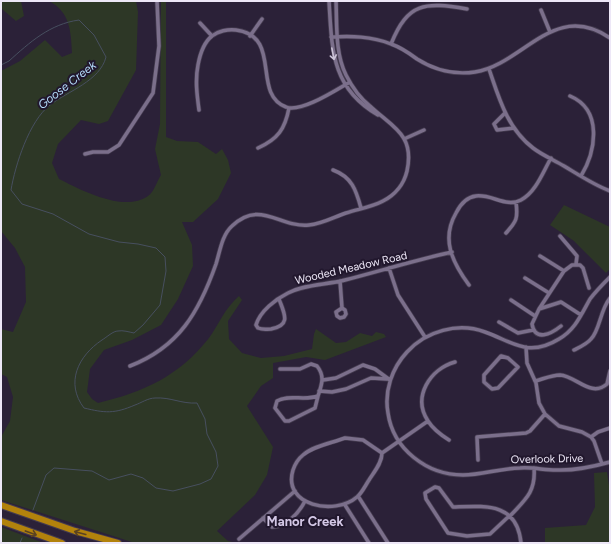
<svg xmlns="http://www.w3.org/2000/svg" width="611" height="544" viewBox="0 0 611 544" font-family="Figtree,sans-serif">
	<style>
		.green { fill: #2d3726 }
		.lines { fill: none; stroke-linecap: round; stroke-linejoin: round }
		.stream { stroke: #474f5f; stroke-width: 1 }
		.street-casing { stroke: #443b4f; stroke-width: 5 }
		.highway-casing { stroke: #443b4f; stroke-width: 8 }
		.street { stroke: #7b6f8b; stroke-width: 3.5 }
		.highway { stroke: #b2820c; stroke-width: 6 }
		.oneway { stroke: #cbc3d7 }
		.oneway2 { stroke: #5b4220 }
		.labels { text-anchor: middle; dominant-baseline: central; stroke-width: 4; stroke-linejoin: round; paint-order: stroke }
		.street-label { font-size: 11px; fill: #ede7f7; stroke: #21172d }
		.water-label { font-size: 12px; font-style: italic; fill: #b5ddfc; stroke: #21172d }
		.quarter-label { font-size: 13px; font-weight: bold; fill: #d3c7e5; stroke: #21172d }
	</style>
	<rect width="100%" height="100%" fill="#2b2138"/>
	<path class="green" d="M1,1H21L24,16L16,21L2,9Z
		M49,1H136L138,12L136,70L108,121L99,124L81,120L58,144L52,163L59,179C81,190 124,213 148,196C154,192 157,181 161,175L155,149L160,124L161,1H166V137L177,141L198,142L216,154L222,149L228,160L231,173L218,199L193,222H182L192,245L193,266L178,299L161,325L132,340L104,350L90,369L87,392L92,399L98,403C144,392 179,376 209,338C219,324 225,308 239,296L242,300L228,321L229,339L242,353L261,358L284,356L312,349L314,334L316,329L336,343L346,342L360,333L372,336L376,332L384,334L386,337L325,360L306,357L273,363V378L261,386L247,406L273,447L267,475L255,495L217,531L228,541L237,543H135L1,500V437L10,421L13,397L7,377L1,374V329L13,332L26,302L25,267L15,248L1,231V71L20,61L45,40L62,57L72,53C71,31 70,12 49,1Z
		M564,205L610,227V269L606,273L574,241L550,225Z
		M607,472L610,492V543H545V528L586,525L595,507L594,473Z
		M1,527L41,542L45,543H1Z"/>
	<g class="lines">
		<path class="stream" d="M1,65L9,61C30,42 50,24 79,20L94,35L106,57C100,81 68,91 50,105C29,121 15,166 11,190L22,204L53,214L89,234L119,242L138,244L156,248L165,257L166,271L160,305L143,325L134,333C129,332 123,330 118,331C113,331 107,337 102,340C78,356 65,383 84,408C105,413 114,414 135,405C141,403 148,398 155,398C171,397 181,404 197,403L205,419L207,434L216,452L218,466L211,479L200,484L173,491L156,488L143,478L131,474L109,480L92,471L54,468L46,475L33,510
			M20,543L22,538"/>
		<defs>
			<path id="street" d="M329,1C332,49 331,88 378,115
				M541,10L550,32
				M200,23L212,36
				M250,36L262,19
				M331,37C351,36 371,36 391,44C400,47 409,53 417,59C434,70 455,75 475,72C524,64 554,0 610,38
				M391,44C408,2 425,2 467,9
				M489,69C499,98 507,128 533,148C542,155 554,160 564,166C579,175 594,185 610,191
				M570,96C603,110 596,151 581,176
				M199,110C197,95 195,80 198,65C200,54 203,43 212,36C218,31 228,29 236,30C283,36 251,94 286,107C301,113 336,90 350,82
				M505,113L494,124L497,130L514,128
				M404,139L424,130
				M258,148C278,139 285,129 289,108
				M85,154L93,152H108L119,145L153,93L159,46L157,1
				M333,170C352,177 356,190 361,208
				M506,233C517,221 518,218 516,202
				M560,236L577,256L576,264
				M540,256L564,271
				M389,268L398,295L425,337
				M610,277C603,284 596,291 590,299C581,315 575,330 559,339C528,358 513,342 485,332C458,322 426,331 407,352C392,368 384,391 388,413C393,449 427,475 463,475C482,475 501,468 520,468C532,467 544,470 556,470C575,471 592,467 610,462
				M525,278L549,293
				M340,281L342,308L345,310L346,314L344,317L340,318L337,316L336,312L342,308
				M469,285C452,262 441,239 456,213C460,205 467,197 476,196C492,194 506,208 521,200C536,192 543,172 551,158
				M279,299C284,313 292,325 271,329C266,329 263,330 258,328L256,325C260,311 276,299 288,293C305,284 326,285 345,280C380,271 416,260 452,252
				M511,300L535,316
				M539,309L564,271L572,265H580L583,268L589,288
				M499,322L518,333L533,330
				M561,326C551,334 535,342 532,324L539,309L561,302L581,315
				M526,347L527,363L536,383L539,403L545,414L559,426L582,432L591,437L594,441L602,464
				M574,350C580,347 587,344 591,339C600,330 600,310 610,298
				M501,356L508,358L518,367L498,388L492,389L484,382V375Z
				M130,366C179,347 199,312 216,264C220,251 222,235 232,226C260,199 280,228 309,225C322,224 334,217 346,213C358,209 372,207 383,201C395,195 404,184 407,171C415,134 392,127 370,106C360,98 352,87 346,75C335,53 337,25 336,1
				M280,369H300L311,364L317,366C325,376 322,384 318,396C305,401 288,394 277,401L275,408L285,421H289L315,408L318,396
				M323,380L336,378L363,365L375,369L390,380
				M535,381C543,379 552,375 560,375C576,376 591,398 607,384L610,371
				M319,391L332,392L346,389L371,378L387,379
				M591,437L598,432L610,428
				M345,438L363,440L382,453C382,463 374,472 369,480C365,486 362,493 357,497C335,516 282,506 293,470C295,464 298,459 303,455C313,446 332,443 345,438Z
				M449,440C441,435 433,429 428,421C412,397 430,369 455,362
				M382,453L428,421
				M478,460L477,437L526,433L530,431L545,414
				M358,496L388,543
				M345,505L369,543
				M263,518L272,527C286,527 299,513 305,501
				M239,539L295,491
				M521,543C517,502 485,506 453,507L439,488L435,487L425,493L426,499L448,533L467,536L490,534L507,518L510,516C525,500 536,492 534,468"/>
			<path id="highway" d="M1,505L75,531L118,543
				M1,521L62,543"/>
		</defs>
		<use href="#street" class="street-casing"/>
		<use href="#highway" class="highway-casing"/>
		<use href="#street" class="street"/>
		<use href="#highway" class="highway"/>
	</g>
	<defs><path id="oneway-shaft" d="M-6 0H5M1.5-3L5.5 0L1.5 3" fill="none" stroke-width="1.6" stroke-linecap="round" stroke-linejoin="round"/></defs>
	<use class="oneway" href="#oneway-shaft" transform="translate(333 54) rotate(79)"/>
	<g class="oneway2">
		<use href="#oneway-shaft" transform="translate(31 533) rotate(20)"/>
		<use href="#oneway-shaft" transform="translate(80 533) rotate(-165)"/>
	</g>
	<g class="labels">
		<g class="street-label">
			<text transform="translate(351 268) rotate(-13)">Wooded Meadow Road</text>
			<text transform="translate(547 459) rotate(-1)">Overlook Drive</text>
		</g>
		<g class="water-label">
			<text transform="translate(67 85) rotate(-38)">Goose Creek</text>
		</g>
		<g class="quarter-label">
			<text x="305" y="521">Manor Creek</text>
		</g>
	</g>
	<rect width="611" height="544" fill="none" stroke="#ede7f7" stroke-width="4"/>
</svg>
